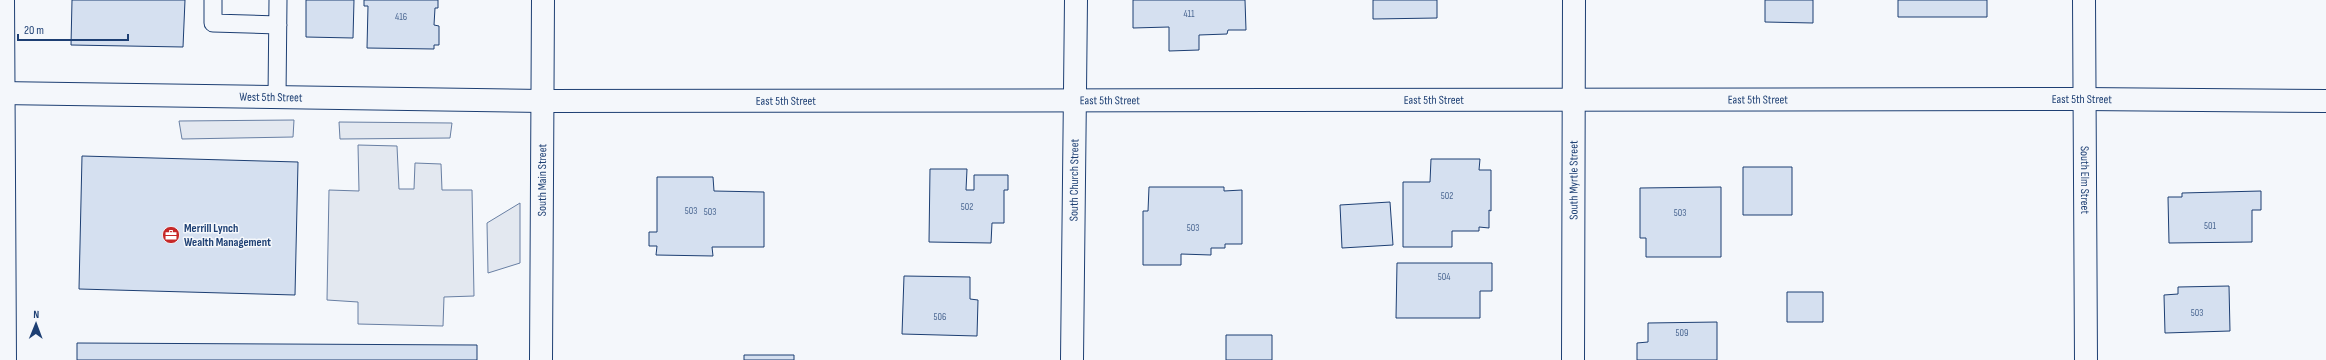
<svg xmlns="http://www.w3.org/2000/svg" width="2326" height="360" viewBox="0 0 2326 360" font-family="'Sofia Sans Condensed',sans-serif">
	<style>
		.parking { fill: #e3e8f0; stroke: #687fa3 }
		.building { fill: #d5e0f0; stroke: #1d3f73 }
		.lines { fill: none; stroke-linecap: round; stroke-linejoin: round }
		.service-casing { stroke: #1d3f73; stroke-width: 19 }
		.minor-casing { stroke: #1d3f73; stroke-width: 24 }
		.secondary-casing { stroke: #1d3f73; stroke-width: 24 }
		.service { stroke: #f4f7fb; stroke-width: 17 }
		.minor { stroke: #f4f7fb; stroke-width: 22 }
		.secondary { stroke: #f4f7fb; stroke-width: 22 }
		.labels { text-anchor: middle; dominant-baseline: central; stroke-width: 3; stroke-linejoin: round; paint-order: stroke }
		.number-label { font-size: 10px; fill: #4b6792 }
		.street-label { font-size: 12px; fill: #1d3f73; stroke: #f4f7fb }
		.poi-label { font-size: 12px; font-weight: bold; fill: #1d3f73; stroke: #f4f7fb; text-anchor: start }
	</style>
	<rect width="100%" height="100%" fill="#f4f7fb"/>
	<path class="parking" d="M294,120L293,137L182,139L179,121Z
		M339,122L452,123L450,138L340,139Z
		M358,145L397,146L399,189H414L415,163L441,164L442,190H472L474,296L444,297L443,326L358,324V302L327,300L329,190L359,191Z
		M520,203V263L488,273L487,223Z"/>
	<path class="building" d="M72,0H185L183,47L71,45Z
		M306,0H354L353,38L306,37Z
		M364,0H438V8H435L434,25L439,26V45H434V49L367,48L368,6H364Z
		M1133,0H1245L1246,30H1228L1227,34L1199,35V50L1169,51V27L1133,28Z
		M1373,0H1437V18L1373,19Z
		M1765,0H1813V23L1765,22Z
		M1898,0H1987V17H1898Z
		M82,156L298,162L295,295L79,289Z
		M1431,159H1480L1479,170H1491V211L1489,210V228L1479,227V231H1452V247H1403V182H1430Z
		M1743,167H1792V215H1743Z
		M930,169H967L966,190H974V175H1008V190H1004V223H992L991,243L929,242Z
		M657,177H713L714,191L764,192V247H712L713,256L656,255L657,246H649V232H657Z
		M1149,187H1224V191L1242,190V244H1225V248H1211V255L1181,254V265H1143V211H1148Z
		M1721,187V257H1646V238H1640V188Z
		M2261,191V210H2252V242L2169,243L2168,197H2182V193Z
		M1390,202L1393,245L1342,248L1340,205Z
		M1397,263H1492V291H1480V318H1396Z
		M904,276L970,277V299L978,300L977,336L902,334Z
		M2229,286L2230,331L2165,333L2164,295L2178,294V287Z
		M1787,292H1823V322H1787Z
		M1717,322V360H1637V343L1648,342V323Z
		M1226,335H1272V360H1226Z
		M77,343L477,345V360H77Z
		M744,355H794V360H744Z"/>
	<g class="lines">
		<defs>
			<path id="service" d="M213,0V23L278,25
				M277,97L278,0"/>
			<g id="minor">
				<path id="s1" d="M2084,0L2086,360"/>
				<path id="s2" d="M0,93L542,101L2084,99L2326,101"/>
				<path id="s3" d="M541,360L543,0"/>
				<path id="s4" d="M1072,360L1076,0"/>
				<path id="s5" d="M1573,360L1574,0"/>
			</g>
			<path id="secondary" d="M3,0L5,360"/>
		</defs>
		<use href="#service" class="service-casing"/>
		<use href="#minor" class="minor-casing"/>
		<use href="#secondary" class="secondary-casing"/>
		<use href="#service" class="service"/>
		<use href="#minor" class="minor"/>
		<use href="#secondary" class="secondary"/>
	</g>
	<defs>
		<symbol id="office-disc" viewBox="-11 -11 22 22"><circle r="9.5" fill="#c62828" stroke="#f4f7fb"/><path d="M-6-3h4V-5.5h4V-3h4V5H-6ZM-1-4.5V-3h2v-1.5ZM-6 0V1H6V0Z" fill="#fff"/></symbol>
	</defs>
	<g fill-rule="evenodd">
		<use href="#office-disc" x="161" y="225" width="20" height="20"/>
	</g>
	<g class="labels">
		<g class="number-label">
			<text x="1189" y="14">411</text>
			<text x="401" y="17">416</text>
			<text x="1447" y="196">502</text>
			<text x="967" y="207">502</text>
			<text x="691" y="211">503</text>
			<text x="710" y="212">503</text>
			<text x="1680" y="213">503</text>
			<text x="2210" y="226">501</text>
			<text x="1193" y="228">503</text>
			<text x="1444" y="277">504</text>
			<text x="2197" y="313">503</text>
			<text x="940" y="317">506</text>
			<text x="1682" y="333">509</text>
		</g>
		<g class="street-label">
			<text stroke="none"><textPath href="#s2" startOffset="271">West 5th Street</textPath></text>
			<text stroke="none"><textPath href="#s2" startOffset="2082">East 5th Street</textPath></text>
			<text stroke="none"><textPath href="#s2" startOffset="1110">East 5th Street</textPath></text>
			<text stroke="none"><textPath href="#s2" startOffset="1758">East 5th Street</textPath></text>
			<text stroke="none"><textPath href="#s2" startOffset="786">East 5th Street</textPath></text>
			<text stroke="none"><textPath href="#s2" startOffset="1434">East 5th Street</textPath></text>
			<text stroke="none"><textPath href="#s3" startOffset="180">South Main Street</textPath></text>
			<text stroke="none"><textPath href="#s4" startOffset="180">South Church Street</textPath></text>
			<text stroke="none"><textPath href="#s5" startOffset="180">South Myrtle Street</textPath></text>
			<text stroke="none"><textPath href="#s1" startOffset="180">South Elm Street</textPath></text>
		</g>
		<g class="poi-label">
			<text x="184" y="228">Merrill Lynch<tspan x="184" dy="14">Wealth Management</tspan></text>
		</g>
	</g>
	<g transform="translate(36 324) rotate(1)" stroke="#f4f7fb" stroke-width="3" paint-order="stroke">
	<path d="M0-3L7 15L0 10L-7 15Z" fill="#1d3f73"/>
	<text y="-6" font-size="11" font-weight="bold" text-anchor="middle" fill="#1d3f73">N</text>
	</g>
	<path d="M18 34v6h110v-6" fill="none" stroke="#1d3f73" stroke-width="2"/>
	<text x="24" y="34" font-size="12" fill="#1d3f73" stroke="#f4f7fb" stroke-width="3" paint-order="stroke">20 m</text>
</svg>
